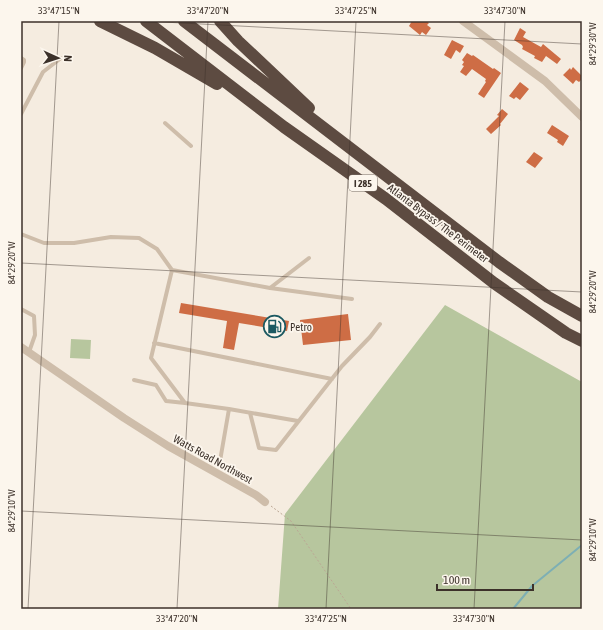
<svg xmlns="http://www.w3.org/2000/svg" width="603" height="630" viewBox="0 0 603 630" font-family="'Asap Condensed',sans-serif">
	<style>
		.green { fill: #b7c69e }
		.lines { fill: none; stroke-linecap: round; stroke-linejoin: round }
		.stream { stroke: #7dafb4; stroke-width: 2 }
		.building { fill: #ce6d45 }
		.path { stroke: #bba794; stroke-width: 1; stroke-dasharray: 2 2; stroke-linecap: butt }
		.lane { stroke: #cebdaa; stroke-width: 4 }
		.street { stroke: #cebdaa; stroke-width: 8 }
		.highway { stroke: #5d4b41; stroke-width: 12 }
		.ticks { fill: none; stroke: #3c312a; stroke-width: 1; stroke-opacity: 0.45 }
		.labels { text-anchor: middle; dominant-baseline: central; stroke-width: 3.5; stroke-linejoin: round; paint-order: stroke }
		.shield { fill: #fcf6ed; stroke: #766c64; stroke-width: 1 }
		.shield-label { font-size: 10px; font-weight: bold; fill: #3c312a }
		.street-label { font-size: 11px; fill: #3c312a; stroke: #fcf6ed }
		.poi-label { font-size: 11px; fill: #3c312a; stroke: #fcf6ed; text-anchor: start }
		.neatline { fill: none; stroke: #3c312a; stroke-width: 1.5 }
		.ticks-label { font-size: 10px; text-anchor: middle; fill: #3c312a }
	</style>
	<rect width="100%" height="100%" fill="#f5ece0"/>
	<path class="green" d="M445,305L582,382V609H278L285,514Z
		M71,339L91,340L90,359L70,358Z"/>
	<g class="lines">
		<path class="stream" d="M513,609L532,586L582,545"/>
	</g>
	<path class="building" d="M412,21H426L429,23L427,25L431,28L426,35L422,32L420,35L409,26Z
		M520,28L526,32L523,37L541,47L543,44L561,59L557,64L546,56L542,62L534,58L535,56L522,49L523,47L522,45L514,40Z
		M452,40L464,46L460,53L456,50L451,59L444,55Z
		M467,53L472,56L473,55L493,69L494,68L501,73L484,98L478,94L486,82L485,81L486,79L472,69L466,76L460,72L464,66L462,65L464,62L462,60Z
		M573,67L582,76V79L579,82L576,80L573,84L563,75L570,68L571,70Z
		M520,82L529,89L520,100L516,97L514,99L509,96Z
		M502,109L508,114L500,124L501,125L491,134L486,129L499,116L497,115Z
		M552,125L569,136L563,146L557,142L558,140L547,133Z
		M534,152L543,158L535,168L526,162Z
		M181,303L289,321L287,331L239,323L234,350L223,348L227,321L179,313Z
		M348,314L351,340L303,345L300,320Z"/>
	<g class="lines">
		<path class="path" d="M271,506L291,521L351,609"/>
		<path class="lane" d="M21,58L24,60V62L21,68
			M21,114L43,72L61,58
			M165,123L191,146
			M21,234L44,243H74L111,237L139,238L157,249L172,270L270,288L352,299
			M172,270L151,358L185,403L229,409L298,421
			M270,288L309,258
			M21,309L34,316L35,335L29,352
			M154,343L332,379
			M134,380L156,385L166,401L185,403
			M250,413L259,448L276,450L342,366L370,337L380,324
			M220,461L229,409"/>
		<path class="street" d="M463,21L545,81L582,117
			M21,347L124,418L168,446L256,495L265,502"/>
		<path class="highway" d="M100,21L155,48L217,84
			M146,21L284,127L386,199L494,283L566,333L582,341
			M184,21L499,262L548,297L582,316
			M220,21L238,41L309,108"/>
	</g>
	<path class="ticks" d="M144,21L582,44M21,263L582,292M21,511L582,540M28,609L59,21M177,609L208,21M326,609L356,21M474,609L505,21"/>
	<defs>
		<symbol id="fuel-ring" viewBox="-11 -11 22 22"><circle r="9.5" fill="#fcf6ed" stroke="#1c5961" stroke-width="1.5"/><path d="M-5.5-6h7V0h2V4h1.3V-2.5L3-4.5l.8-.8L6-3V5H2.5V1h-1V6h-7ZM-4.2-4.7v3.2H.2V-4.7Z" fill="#1c5961"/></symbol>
	</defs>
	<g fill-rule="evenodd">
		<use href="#fuel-ring" x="262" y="314" width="25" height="25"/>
	</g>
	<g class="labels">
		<rect class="shield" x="349" y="175" width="28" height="16" rx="3"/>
		<g class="shield-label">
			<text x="363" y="183">I 285</text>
		</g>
		<g class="street-label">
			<text transform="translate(438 223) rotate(37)">Atlanta Bypass / The Perimeter</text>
			<text transform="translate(213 459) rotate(29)">Watts Road Northwest</text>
		</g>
		<g class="poi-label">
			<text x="290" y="327">Petro</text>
		</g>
	</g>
	<rect width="603" height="630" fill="none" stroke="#fcf6ed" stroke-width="44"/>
	<g transform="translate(58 58) rotate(93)" stroke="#fcf6ed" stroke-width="3" paint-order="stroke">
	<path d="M0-3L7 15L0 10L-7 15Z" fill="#3c312a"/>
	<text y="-6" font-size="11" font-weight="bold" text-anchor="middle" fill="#3c312a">N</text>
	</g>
	<path d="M437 584v6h96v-6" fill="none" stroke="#3c312a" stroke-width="2"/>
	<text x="443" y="584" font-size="12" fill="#3c312a" stroke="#fcf6ed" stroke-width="3" paint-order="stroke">100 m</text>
	<rect x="22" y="22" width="559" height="586" class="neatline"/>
	<g class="ticks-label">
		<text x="59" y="14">33°47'15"N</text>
		<text x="208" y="14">33°47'20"N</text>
		<text x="356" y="14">33°47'25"N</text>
		<text x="505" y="14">33°47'30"N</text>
		<text transform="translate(592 44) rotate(-90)" y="4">84°29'30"W</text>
		<text transform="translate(11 263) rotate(-90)" y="4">84°29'20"W</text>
		<text transform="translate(592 292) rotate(-90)" y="4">84°29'20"W</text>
		<text transform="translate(11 511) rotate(-90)" y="4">84°29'10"W</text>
		<text transform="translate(592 540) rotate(-90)" y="4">84°29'10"W</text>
		<text x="177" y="622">33°47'20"N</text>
		<text x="326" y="622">33°47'25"N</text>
		<text x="474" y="622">33°47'30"N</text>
	</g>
</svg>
